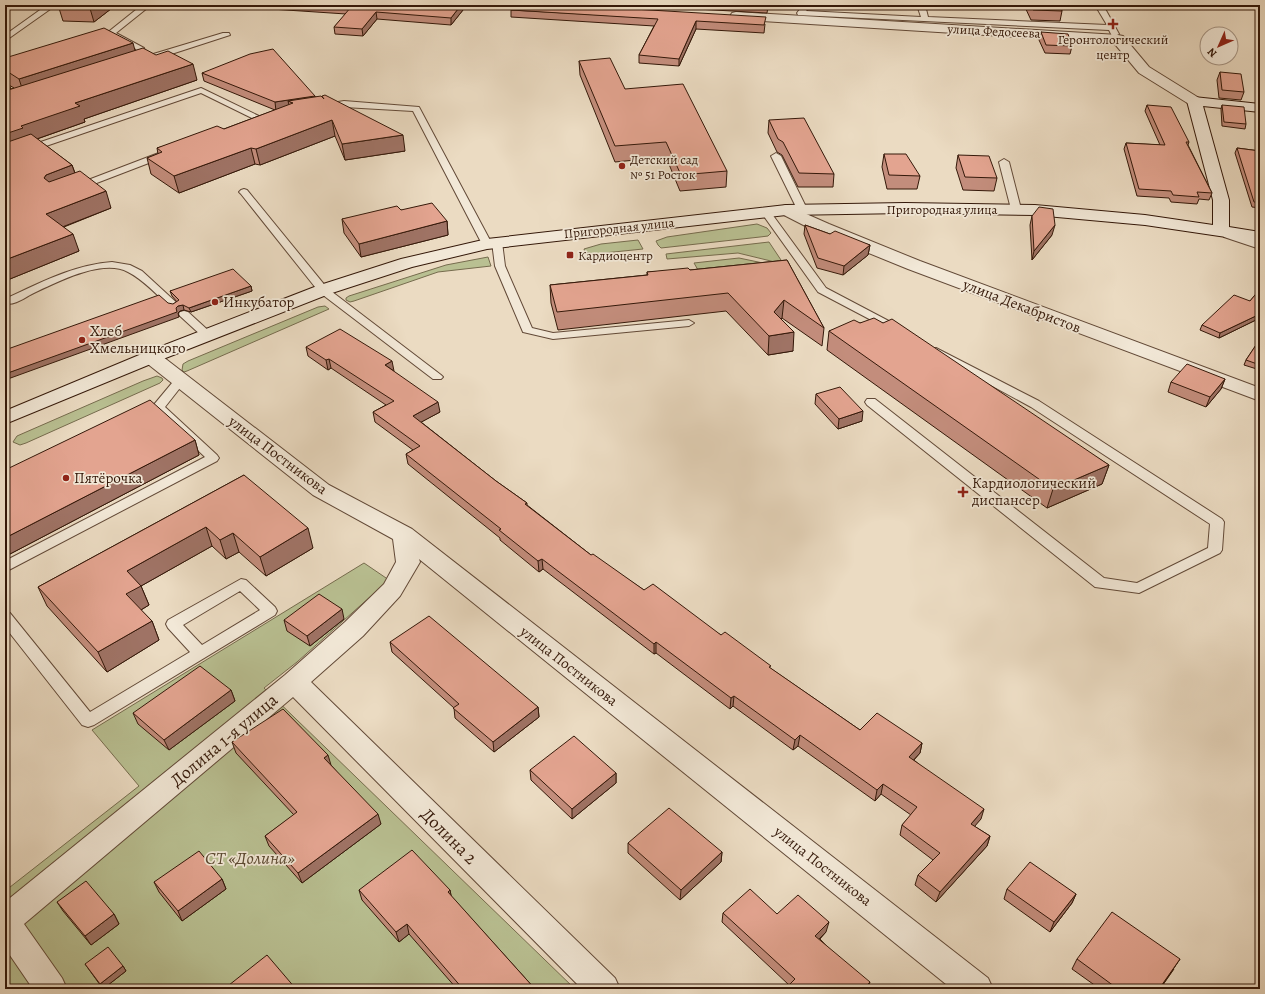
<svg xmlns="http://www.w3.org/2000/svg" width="1265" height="994" viewBox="0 0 1265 994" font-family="Alegreya,serif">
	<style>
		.green { fill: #b9c092; stroke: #766c4e }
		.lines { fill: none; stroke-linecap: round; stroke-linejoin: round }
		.lane-casing { stroke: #624937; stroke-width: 2 }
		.street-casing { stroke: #624937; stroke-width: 2 }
		.secondary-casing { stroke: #341809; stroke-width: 2 }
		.lane { fill: #f2e8d7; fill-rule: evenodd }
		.street { fill: #f2e8d7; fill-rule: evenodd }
		.secondary { fill: #f2e8d7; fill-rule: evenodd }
		.wall { fill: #c38d7c; stroke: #341809; fill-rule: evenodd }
		.shaded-wall { fill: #9f7365; stroke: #341809 }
		.building { fill: #e3a490; stroke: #341809 }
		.poi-dot { fill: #8f2418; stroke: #f2e8d7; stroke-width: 1.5 }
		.labels { text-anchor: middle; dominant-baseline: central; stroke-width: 3.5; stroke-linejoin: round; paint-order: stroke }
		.far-street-label { font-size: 13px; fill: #341809; stroke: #f2e8d7 }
		.far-poi-label { font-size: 13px; fill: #341809; stroke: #f2e8d7; text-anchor: start }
		.poi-label { font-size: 15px; fill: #341809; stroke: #f2e8d7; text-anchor: start }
		.street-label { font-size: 15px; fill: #341809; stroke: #f2e8d7 }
		.near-street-label { font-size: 18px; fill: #341809; stroke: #f2e8d7 }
		.near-park-label { font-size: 18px; font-style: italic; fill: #5c4a32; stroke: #f2e8d7 }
	</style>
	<rect width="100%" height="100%" fill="#ebdbc2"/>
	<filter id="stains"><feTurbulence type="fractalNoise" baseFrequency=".005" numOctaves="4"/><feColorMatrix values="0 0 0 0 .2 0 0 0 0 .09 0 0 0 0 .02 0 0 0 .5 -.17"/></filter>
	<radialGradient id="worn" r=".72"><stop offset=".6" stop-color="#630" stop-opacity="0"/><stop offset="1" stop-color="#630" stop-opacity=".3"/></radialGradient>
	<path class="green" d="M757,224L767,228L771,233L768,236L760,237L661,248L658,245L656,241L667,237Z
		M638,240L643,249L594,254L585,252L584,249L601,244Z
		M769,242L781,260L775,262L738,253L667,259L666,254Z
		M488,257L491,266L438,272L354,301L350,302L346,300V298L349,296L446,265Z
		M739,258L763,263L698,270L694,263Z
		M325,306L329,309L187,371L184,372L182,370L183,364L188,361L318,307Z
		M157,376L162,378L163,380L160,383L26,443L20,445L13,442L17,436L143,381Z
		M364,563L389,580L297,662L264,688L575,989H5V891L139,786L92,730Z"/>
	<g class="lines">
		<defs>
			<path id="lane" d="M47,5H56L5,41V35Z
				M142,5H151L116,33L144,48L147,60L138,64L134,62L139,59L136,49L107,33Z
				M803,5H811L806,11L921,17L917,5H925L928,17L1107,25L1095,5H1103L1119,34L1115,36H1112L1109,30L798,15L797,13Z
				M1253,5H1260V7H1254Z
				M223,33H229L230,35L156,59H150L149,57L150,55Z
				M201,88L263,118L262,120H256L201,93L5,160V154Z
				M344,101L419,107L492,244L491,246L487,247L482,244L413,111L344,107L326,110L322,107L326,104Z
				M164,151L167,152L168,154L167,156L81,189L78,190L73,187L75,185Z
				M776,153L781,156L807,209L805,211H799L797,209L771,156Z
				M1004,159L1009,162L1021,209L1019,211H1013L1011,209L999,162Z
				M244,189L247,190L327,288L441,375L443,377L441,379H433L319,292L241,194L239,192L241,190Z
				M766,209L769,210L826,288L902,328L904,330L902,332H894L818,292L761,212Z
				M497,239L502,242L505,266L532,328L553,333L689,320L694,323L689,326L553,339L523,332L495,266L492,242Z
				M112,262L130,265L142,271L179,305L174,308L170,307C157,295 144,280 128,272C102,258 55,283 30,295C23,299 13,306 5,303V299C40,283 73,265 112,262Z
				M184,311L188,312L211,333L213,335L211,337H203L180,316L179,314L180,312Z
				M936,348L1039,401L1222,519L1224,522L1222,550L1220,553L1139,593L1095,587L867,405L865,402L867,399H875L1104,578L1137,583L1208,548L1210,524L1031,407L932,353L930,351L932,349Z
				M181,376L185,377L187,379L165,407L217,455L219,458L217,461L5,572V561L205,457L152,407L177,377Z
				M241,579L246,580L275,607L277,611L275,615L94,725L88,727L82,725L5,627V612L10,613L90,712L190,652L168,628L166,624L168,620ZM240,591L260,610L202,645L183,625Z"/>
			<path id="street" d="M736,12L1118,35L1123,36L1149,67L1199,98L1201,101L1199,104L1194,105L1189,104L1139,73L1114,43L732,19L730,16L732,13Z
				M786,205L829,224L920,261L1260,388V401L908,269L817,232L780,213L778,210L780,207Z
				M1230,228L1260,238V249L1224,237L1222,233L1224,229Z
				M151,351L158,353L329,485L412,529L988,978L993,989H952L419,559L420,562L400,596L363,636L311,682L615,978L620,989H582L293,697L24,924L62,978L67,989H33L5,948V902L285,675L345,622L384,584L396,562L393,539L313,495L144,361L141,357L144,353Z"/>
			<path id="secondary" d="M1194,97L1260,104V112L1203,106L1229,200V227L1260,232V242L1145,225L1035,215L905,213L786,215L487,249L412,267L329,294L158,361L5,424V411L144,353L317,286L401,259L487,239L786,205L905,203L1035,205L1145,215L1213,225V200L1187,101L1189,98Z"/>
		</defs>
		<use href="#lane" class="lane-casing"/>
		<use href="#street" class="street-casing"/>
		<use href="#secondary" class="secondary-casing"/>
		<use href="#lane" class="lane"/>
		<use href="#street" class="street"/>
		<use href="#secondary" class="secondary"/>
	</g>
	<path class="wall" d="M58,5H116L94,22L63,21Z
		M211,5H467L451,25L377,19L363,36L335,34L334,27L346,14Z
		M626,5H785L784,9L768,7L767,13Z
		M1024,5H1060L1062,11L1060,21L1031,20Z
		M511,10L765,24L764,33L696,29L679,66L639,63V55L654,26L511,17Z
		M1041,32L1072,46L1070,54L1045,53L1039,40Z
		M135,51L197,80L84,119L85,122L37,139L72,165L75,173L111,208L64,227L79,251L5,281V58ZM9,85L14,88L11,89Z
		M579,61L625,89L727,171L726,187L680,191L666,157L615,162L580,75Z
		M1220,72L1244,92L1241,100L1219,98L1217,80Z
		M202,73L315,96L316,97L323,98L405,151L345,160L335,136L260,165L255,164L179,193L151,174L147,158L158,154L157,148L224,129L275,110L204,81Z
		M1147,105L1189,142L1188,145L1212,193L1209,200L1199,199L1197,204L1171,202L1169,198L1137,196L1124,149L1126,143L1160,145L1145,111Z
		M1222,105L1246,124L1245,129L1222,126L1221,109Z
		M769,120L834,174L833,187H798L782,155L777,152L768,133Z
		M1237,148L1260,151V208L1252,207L1235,153Z
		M884,154L920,176L917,189H887L882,167Z
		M958,155L997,178L994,191L963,190L956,168Z
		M401,210L447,221L448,235L361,257L344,233L342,219Z
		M1032,216L1052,235L1032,260L1030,225Z
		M805,225L830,234L870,245L868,255L843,275L817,268L804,234Z
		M787,260L824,328L822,346L782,318L781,319L793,351L768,355L726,311L558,330L551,303L550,285L647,275V272L690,270Z
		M251,286L252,291L191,312L184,310L180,311L178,313L179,317L173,304L177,302L172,296L170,291Z
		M1260,289V318L1219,338L1200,330L1202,325L1250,301Z
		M860,323H883L1109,465L1102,484L1047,508L827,350L829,331Z
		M1260,339V370L1244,365L1246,360Z
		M306,347L393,371L440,412L421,422L496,481L527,503V505L591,555L644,590L721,635L770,668L860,730L922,743L920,753L914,760L981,819L974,826L990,836L987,846L936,902L915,885L918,875L933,860L900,835L902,825L911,815L881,794L875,801L798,746L793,750L733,706L730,709L656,653L654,654L543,569L539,572L500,540V538L408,464L406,454L413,450L375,422L373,412L386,405L331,368L328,370L308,356Z
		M1225,379L1221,389L1206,407L1168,392L1171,382Z
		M816,394L862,421L838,429L815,404Z
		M195,440L199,455L10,554L5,548V470Z
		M244,475L313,548L266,576L239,552L226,559L212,546L141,586L149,605L141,610L152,621L159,640L107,672L47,606L38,587Z
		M344,619L310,646L287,631L284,620Z
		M390,642L538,707L539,717L494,752L455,718L454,708L392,652Z
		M231,690L235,701L169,750L138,724L133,713Z
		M232,742L331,765L381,824L302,883L269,846L265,836L294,815L236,753Z
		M530,770L616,773V783L572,819L531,780Z
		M628,843L722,852L721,862L680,900L628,853Z
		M222,879L226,889L182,921L159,892L154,882Z
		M1007,889L1076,894L1072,903L1050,932L1004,899Z
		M359,890H450L451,896L535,989H457L409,934L399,942L362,900Z
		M57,902L114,914L119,924L91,945L63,911Z
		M723,913L777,914L826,932L820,939L868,989H786L789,985L722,922Z
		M1077,959L1174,969L1160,989H1100L1072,969Z
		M85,964L123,966L126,971L103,989Z"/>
	<path class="shaded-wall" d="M89,5H116L94,22Z
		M461,5H467L451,25V18Z
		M376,12L377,19L363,36L362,29Z
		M696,21V29L679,66V59Z
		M133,43L137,58L24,94L19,79Z
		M193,64L197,80L84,119L85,122L28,142L5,153V134L21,126L75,103Z
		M8,82L14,98L5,101V83Z
		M315,96L317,104L293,103L288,101L290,109L276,111L275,102Z
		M332,120L335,136L260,165L256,149Z
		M403,135L405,151L345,160L342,144Z
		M251,148L255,164L179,193L174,176Z
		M72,165L78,182L52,192L44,178L46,175Z
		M106,191L111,208L52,231L46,214Z
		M447,221L448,235L361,257L359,244Z
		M1055,225L1052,235L1032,260L1034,251Z
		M73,234L79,251L5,281V260Z
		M870,245L868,255L843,275L844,266Z
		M251,286L252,291L191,312L189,308Z
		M784,300L782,318L772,330L774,312Z
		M183,305L184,310L180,311L178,313L179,317L5,380V374L176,308L178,306Z
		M1260,314V318L1219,338L1220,333Z
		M794,332L793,351L768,355L769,336Z
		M329,359L331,368L328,370L326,360Z
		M392,361L394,371L385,365Z
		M1225,379L1221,389L1206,407L1210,397Z
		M438,402L440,412L414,426L413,416Z
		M863,411L862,421L838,429L839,419Z
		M195,440L199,455L10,554L5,543V538Z
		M1109,465L1102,484L1047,508L1053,489Z
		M206,527L212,546L141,586L149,605L134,614L126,594L127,571Z
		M308,528L313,548L266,576L260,557Z
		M233,533L239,552L226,559L220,540Z
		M542,559L543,569L539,572L538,561Z
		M342,609L344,619L310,646L307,636Z
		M152,621L159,640L107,672L98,652Z
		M656,642V653L654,654V644Z
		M231,690L235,701L169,750L164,740Z
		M734,696L733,706L730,709L731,698Z
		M538,707L539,717L494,752L493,742Z
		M800,735L798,746L793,750L795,740Z
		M922,743L920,753L907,767L909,757Z
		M328,755L331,765L327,769L324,758Z
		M616,773V783L572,819V809Z
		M883,784L881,794L875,801L877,790Z
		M984,809L981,819L968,834L971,824Z
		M378,814L381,824L302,883L298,873Z
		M990,836L987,846L936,902L940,892Z
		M722,852L721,862L680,900L681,890Z
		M222,879L226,889L182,921L178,911Z
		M450,890L452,900L448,892Z
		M1076,894L1072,903L1050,932L1054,922Z
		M114,914L119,924L91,945L85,936Z
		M829,922L826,932L813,945L815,936Z
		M407,924L409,934L399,942L396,932Z
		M1180,959L1160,989H1159Z
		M123,966L126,971L103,989L100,984Z
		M870,982L868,989H863Z"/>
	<path class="building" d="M317,5H461L451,18L376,12L362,29L334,27L351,7Z
		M514,5H567L766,17L764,25L696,21L679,59L639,55L658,19L511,10Z
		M752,5H768V6Z
		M1031,5H1060L1062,11L1033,10Z
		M104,28L133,43L19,79L5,70V58Z
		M1041,32L1068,34L1072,46L1046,45Z
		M143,48L156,55L168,51L193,64L75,103L80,106L21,126L23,128L5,134V91Z
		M273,49L315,96L275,102L202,73L250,54Z
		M610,58L625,89L683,84L727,171L681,175L666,142L615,146L579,61Z
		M1220,72L1241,74L1244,92L1222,90Z
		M325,95L403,135L342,144L332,120L256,149L251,148L174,176L147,158L162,152L157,148L217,126L224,129L293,103L288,101L321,96L324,99L322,96Z
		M1147,105L1171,107L1189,142H1186L1212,193L1197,192L1199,197L1173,195L1171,191L1139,189L1126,143L1165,145Z
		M1222,105L1244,107L1246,124L1224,122Z
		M804,118L834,174L799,173L783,142L778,139L769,120Z
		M31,134L72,165L46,175L44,178L49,182L80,171L106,191L46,214L73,234L5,260V143Z
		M1237,148L1260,151V203L1254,202Z
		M884,154H906L920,176L889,175Z
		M958,155L989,156L997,178L965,177Z
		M432,203L447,221L359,244L342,219L397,206L401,210Z
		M1039,207L1053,209L1055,225L1034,251L1032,216Z
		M805,225L830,234L835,231L870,245L844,266L818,258Z
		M787,260L824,328L784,300L774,312L794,332L769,336L728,293L557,312L550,285L648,275L647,272L688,268L690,270Z
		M233,269L251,286L189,308L183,305L178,306L176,308L177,312L5,374V350L159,295L168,303L173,304L179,300L170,291Z
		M1260,289V314L1220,333L1202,325L1234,295L1250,301Z
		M874,318L883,323L892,319L1109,465L1053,489L829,331L854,320L860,323Z
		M340,329L392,361L385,365L438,402L413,416L496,481L527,503L525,504L591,555L593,554L644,590L653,584L721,635L725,632L771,666L769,667L860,730L877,713L922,743L909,757L984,809L971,824L990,836L940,892L918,875L940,853L902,825L917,807L883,784L877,790L800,735L795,740L734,696L731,698L656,642L654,644L542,559L538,561L499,530L501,529L406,454L420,446L373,412L394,401L329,359L326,360L306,347Z
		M1260,339V365L1246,360Z
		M1187,364L1225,379L1210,397L1171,382Z
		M840,387L863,411L839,419L816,394Z
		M150,400L195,440L5,538V470Z
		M244,475L308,528L260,557L233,533L220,540L206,527L127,571L141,586L126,594L152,621L98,652L38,587Z
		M319,594L342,609L307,636L284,620Z
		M429,616L538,707L493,742L453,708L459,704L390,642Z
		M200,666L231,690L164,740L133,713Z
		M283,709L328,755L324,758L378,814L298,873L265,836L297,812L232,742Z
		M574,736L616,773L572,809L530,770Z
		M669,808L722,852L681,890L628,843Z
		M412,850L450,890L448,892L535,989H463L407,924L396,932L359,890Z
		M199,851L222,879L178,911L154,882Z
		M1030,862L1076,894L1054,922L1007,889Z
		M86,881L114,914L85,936L57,902Z
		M750,889L777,914L798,895L829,922L815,936L870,982L863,989H787L786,988L795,979L723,913Z
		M1112,912L1180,959L1159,989H1118L1077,959Z
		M108,947L123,966L100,984L85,964Z
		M267,955L296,989H224Z"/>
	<g class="poi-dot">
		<path d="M1111 18h4v4h4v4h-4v4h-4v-4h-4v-4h4z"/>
		<circle cx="622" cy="166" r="4"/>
		<rect x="566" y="251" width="8" height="8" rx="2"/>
		<circle cx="215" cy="302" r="4"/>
		<circle cx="82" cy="340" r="4"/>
		<circle cx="66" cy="478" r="4"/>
		<path d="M961 486h4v4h4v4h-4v4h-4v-4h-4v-4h4z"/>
	</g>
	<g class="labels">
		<g class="far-street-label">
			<text transform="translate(994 31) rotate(3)">улица Федосеева</text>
			<text x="942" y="209">Пригородная улица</text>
			<text transform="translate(619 228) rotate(-6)">Пригородная улица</text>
		</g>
		<g class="far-poi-label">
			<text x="1113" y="39" text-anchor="middle">Геронтологический<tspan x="1113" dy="15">центр</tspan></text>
			<text x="630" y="159">Детский сад<tspan x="630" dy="15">№ 51 Росток</tspan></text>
			<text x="578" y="255">Кардиоцентр</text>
		</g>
		<g class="poi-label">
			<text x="223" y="302">Инкубатор</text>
			<text x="90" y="331">Хлеб<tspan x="90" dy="17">Хмельницкого</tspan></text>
			<text x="74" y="478">Пятёрочка</text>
			<text x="972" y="483">Кардиологический<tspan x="972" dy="17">диспансер</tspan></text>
		</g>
		<g class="street-label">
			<text transform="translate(1022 306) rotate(21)">улица Декабристов</text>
			<text transform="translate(278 455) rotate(37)">улица Постникова</text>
			<text transform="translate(569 666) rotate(38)">улица Постникова</text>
			<text transform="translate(823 866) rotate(38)">улица Постникова</text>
		</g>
		<g class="near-street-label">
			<text transform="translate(224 740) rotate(-40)">Долина 1-я улица</text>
			<text transform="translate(449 836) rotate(45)">Долина 2</text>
		</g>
		<g class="near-park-label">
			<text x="250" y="858">СТ «Долина»</text>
		</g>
	</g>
	<rect width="1265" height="994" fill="none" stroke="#ebdbc2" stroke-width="20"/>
	<rect x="6" y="6" width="1253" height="982" fill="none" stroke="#341809" stroke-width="2"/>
	<rect x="10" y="10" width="1245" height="974" fill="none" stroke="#341809"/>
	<g transform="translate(1219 46) rotate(225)"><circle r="19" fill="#f2e8d7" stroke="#a69585"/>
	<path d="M0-3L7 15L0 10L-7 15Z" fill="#8f2418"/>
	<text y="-6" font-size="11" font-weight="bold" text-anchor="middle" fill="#341809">N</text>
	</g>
	<rect width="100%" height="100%" filter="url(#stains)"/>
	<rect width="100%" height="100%" fill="url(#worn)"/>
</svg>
